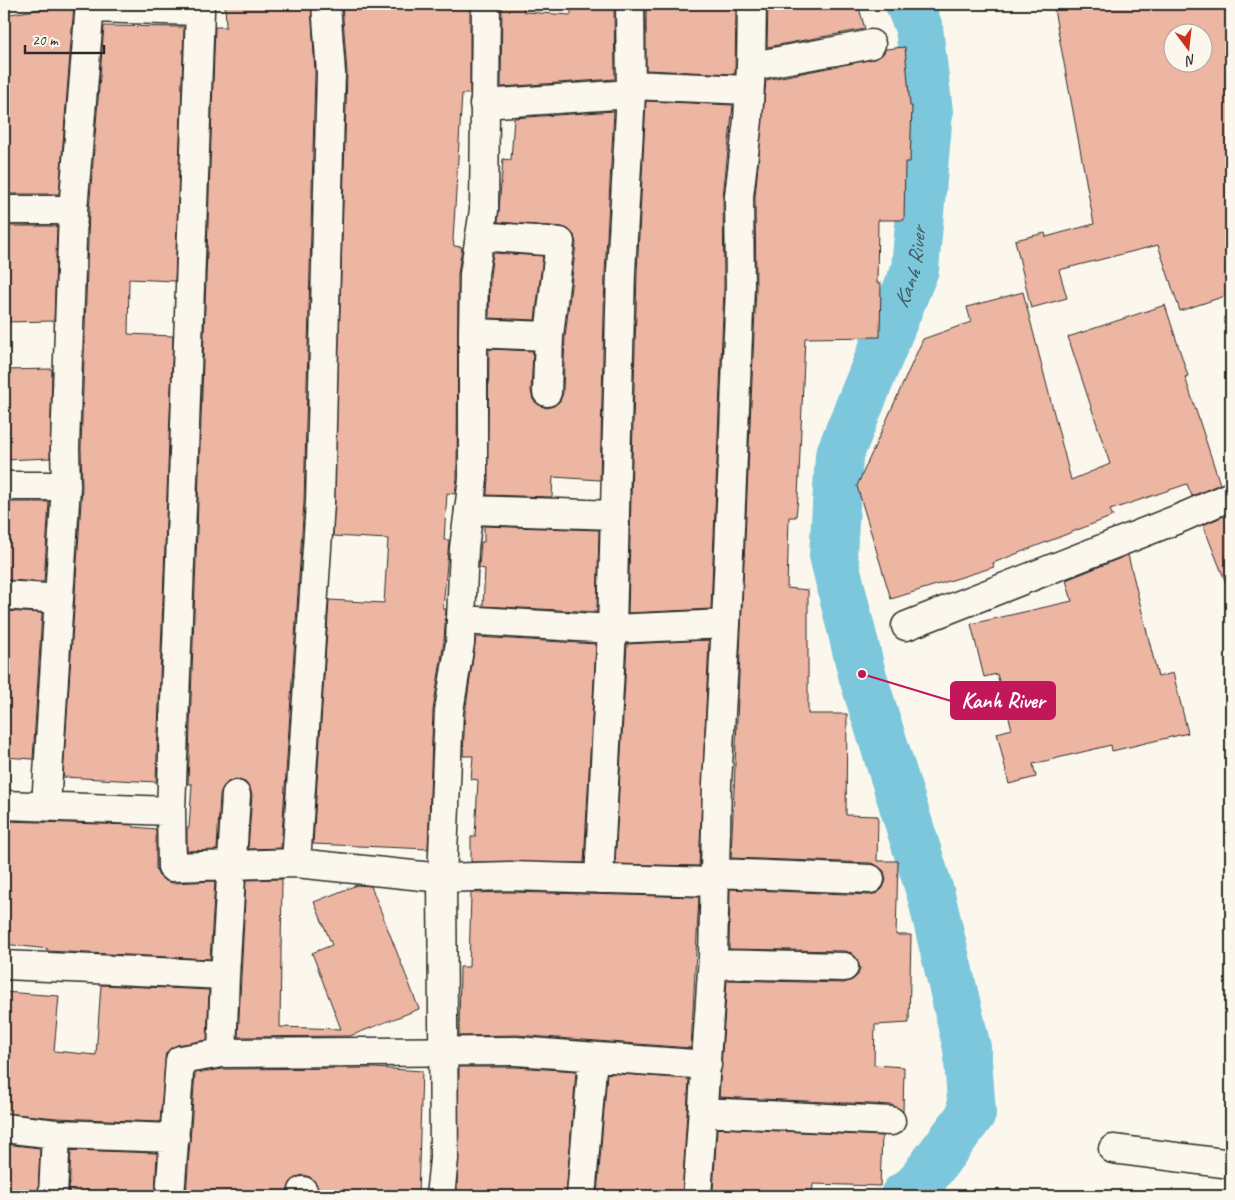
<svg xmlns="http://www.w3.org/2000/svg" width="1235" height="1200" viewBox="0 0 1235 1200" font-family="Caveat,sans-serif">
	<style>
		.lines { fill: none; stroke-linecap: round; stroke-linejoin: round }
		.river { stroke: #7bc7db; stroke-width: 48 }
		.building { fill: #edb6a3; stroke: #2b2b2b; fill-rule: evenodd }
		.minor-casing { stroke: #2b2b2b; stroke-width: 31 }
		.tertiary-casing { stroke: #2b2b2b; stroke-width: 31 }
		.minor { stroke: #fbf7ec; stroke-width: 28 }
		.tertiary { stroke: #fbf7ec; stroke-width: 28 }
		.labels { text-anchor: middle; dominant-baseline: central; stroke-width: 5; stroke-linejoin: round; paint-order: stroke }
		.water-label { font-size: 22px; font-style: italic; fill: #435a60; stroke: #fbf7ec }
		.leader { fill: none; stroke: #c2185b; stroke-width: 2 }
		.callout-dot { fill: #c2185b; stroke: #fbf7ec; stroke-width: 2 }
		.callout { fill: #c2185b; stroke: #c2185b; stroke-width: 2 }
		.callout-label { font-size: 22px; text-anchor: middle; font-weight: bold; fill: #fff }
	</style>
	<rect width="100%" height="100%" fill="#fbf7ec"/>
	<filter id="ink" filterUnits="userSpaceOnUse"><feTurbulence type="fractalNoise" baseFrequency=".02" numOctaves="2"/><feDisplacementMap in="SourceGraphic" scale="10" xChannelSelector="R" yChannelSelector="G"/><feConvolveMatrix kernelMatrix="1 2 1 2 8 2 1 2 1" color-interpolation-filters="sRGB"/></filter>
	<g filter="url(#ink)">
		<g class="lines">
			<path class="river" id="s1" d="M904,1196L916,1188L972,1113L967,1048L931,895L862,674L833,555L839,456L915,269L929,112L919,28L909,4"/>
		</g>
		<path class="building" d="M74,4L59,194H4V15Z
			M225,4H311L315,73L304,502L281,848L248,849L252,795L250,788L245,782L236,779L229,781L223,787L220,794L217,850L187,851V828H189L192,784H188L215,27H226Z
			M342,4H470V94H462L453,239L454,246L462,247L458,274L457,478L455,494L447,493L444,540H449L443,609H446L444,641L433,710L428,849L313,844L329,600L384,603L388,539L333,536L347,73Z
			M502,4H523L524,12L571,15V4H614L615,79L501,87Z
			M646,4H736L735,74L646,70Z
			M768,4H858L865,29L767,47Z
			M1053,4H1231V294L1180,311L1158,245L1059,270L1067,298L1031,308L1015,240L1045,233L1046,237L1094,224ZM1172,32H1202V62H1172Z
			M104,26L184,27L175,281L129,279L128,334L173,336L156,782L63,777L82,487L81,448L89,211Z
			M905,47L910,106H912L910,162H905L904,220H878L877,283H881L880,337L805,338L798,497L796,517H789L787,588L808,590V714H847L846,815L878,816L877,861H898L896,935H911L909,1023L875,1025L874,1065L904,1067L903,1112L892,1105L719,1097L727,980L844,983L852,980L858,975L860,968L857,959L852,953L844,951L729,949L730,889L869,895L878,893L883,888L886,880L884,871L878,866L871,863L731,858L756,288L755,197L766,80L874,59L882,55L886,49Z
			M646,101L733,105L723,196L724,287L711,609L628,613L637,273Z
			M614,111L605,272L600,480L553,477L552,497L487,495L489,349L533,351L531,391L533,400L539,405L546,408L554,406L560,401L563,393L565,337L576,244L574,235L569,230L562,227L498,222L503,159L511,160L514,118Z
			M4,226H57L54,321L4,322Z
			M493,253L543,256L535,320L489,318L490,275Z
			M1023,292L1071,480L1110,464L1068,337L1165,305L1188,376L1185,377L1220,484L1192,496L1187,484L1110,510L1113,516L993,563L994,567L891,599L857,486L923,339L971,322L967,307Z
			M52,369L50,458L4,460V370Z
			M4,502H49L44,582L4,580Z
			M1231,513V593H1230L1203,525Z
			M484,526L599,530L597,612L483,606L485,569L479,568L481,542H484Z
			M1128,555L1158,677L1173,673L1188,733L1112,751L1111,745L1033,764L1036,777L1009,784L997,733L1012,729L997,674L984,677L971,624L1072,601L1066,580Z
			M4,611L42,613L33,759L4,757Z
			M476,637L596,644L584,863L471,862V837H475L478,780L471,779L473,756H463L465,713Z
			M709,640L699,866L615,864L627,644Z
			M4,821L133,825V827L156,829V868L158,875L164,880L172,883L215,881L210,959L47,951L48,949L4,944Z
			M282,879L280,1027L341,1029L312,953L332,945L314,902L357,885L371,886L419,1009L350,1036L238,1037L246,880Z
			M509,892L699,897L691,1048L517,1035L459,1036L460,967H469L471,893Z
			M101,985L209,990L207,1040L177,1045L166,1053L160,1122L57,1118L4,1113V992L59,996L54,1051L96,1055Z
			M459,1067H515L576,1071L566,1196H457Z
			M375,1068L422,1071L418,1196H319L316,1183L310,1177L303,1175L296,1177L290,1183L287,1196L186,1195L195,1073L223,1069Z
			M607,1073L689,1079L682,1196H597Z
			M717,1128L882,1136L880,1186L813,1184L812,1196H760V1193L713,1191Z
			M4,1144L40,1148L38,1196H4Z
			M71,1150L157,1153L155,1196H69Z"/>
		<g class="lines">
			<defs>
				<path id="minor" d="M89,8L200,11L171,811
					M751,67L752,4
					M631,85L749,90
					M484,104L631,94
					M4,210H73L90,4
					M480,236L560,242L549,336L547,392
					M473,333L549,336
					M4,486H66
					M469,510L615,515
					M4,595L59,599
					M461,620L612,629L726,624L717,784L713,956L697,1196
					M726,624L740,287L739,196L748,120L751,67C791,57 831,53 871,44
					M906,626L1183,517L1231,496
					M4,805L171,811L172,867L296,863L442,878L509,876L713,882
					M46,806L66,486L65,448L73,210
					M296,863L320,503L331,73L326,4
					M715,873L870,879
					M599,879L612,629L621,272L631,94L630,4
					M713,964L844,967
					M4,965L225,975L222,1053L516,1051L707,1065
					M225,975L236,795
					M704,1112L891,1121
					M4,1128L56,1134L175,1138
					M1113,1149L1231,1164
					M53,1196L56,1134
					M170,1196L180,1060L222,1053
					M303,1196V1191
					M581,1196L593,1058"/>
				<path id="tertiary" d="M440,1196L444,1159L442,878L449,711L460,643L464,548L473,479V333L474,274L484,210L486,4"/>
			</defs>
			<use href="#minor" class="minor-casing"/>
			<use href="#tertiary" class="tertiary-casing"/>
			<use href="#minor" class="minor"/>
			<use href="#tertiary" class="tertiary"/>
		</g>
	</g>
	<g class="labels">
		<g class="water-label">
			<text stroke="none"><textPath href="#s1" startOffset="986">Kanh River</textPath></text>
		</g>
	</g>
	<path class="leader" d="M862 674L951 701"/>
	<circle class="callout-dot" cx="862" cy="674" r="5"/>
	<rect class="callout" x="951" y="682" width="104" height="37" rx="5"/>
	<g class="callout-label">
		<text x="1003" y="708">Kanh River</text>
	</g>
	<rect width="1235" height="1200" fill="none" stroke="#fbf7ec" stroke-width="20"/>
	<rect x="10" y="10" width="1215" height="1180" fill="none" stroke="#2b2b2b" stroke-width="2" filter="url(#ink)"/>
	<g transform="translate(1188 48) rotate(165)"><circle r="24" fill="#fbf7ec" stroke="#a8a59f"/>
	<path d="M0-4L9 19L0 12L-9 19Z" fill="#c8321e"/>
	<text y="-8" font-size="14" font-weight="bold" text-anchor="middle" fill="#2b2b2b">N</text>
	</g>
	<path d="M25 45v8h79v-8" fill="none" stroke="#2b2b2b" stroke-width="2.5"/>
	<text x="32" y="45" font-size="15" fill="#2b2b2b" stroke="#fbf7ec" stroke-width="4" paint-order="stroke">20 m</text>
</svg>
